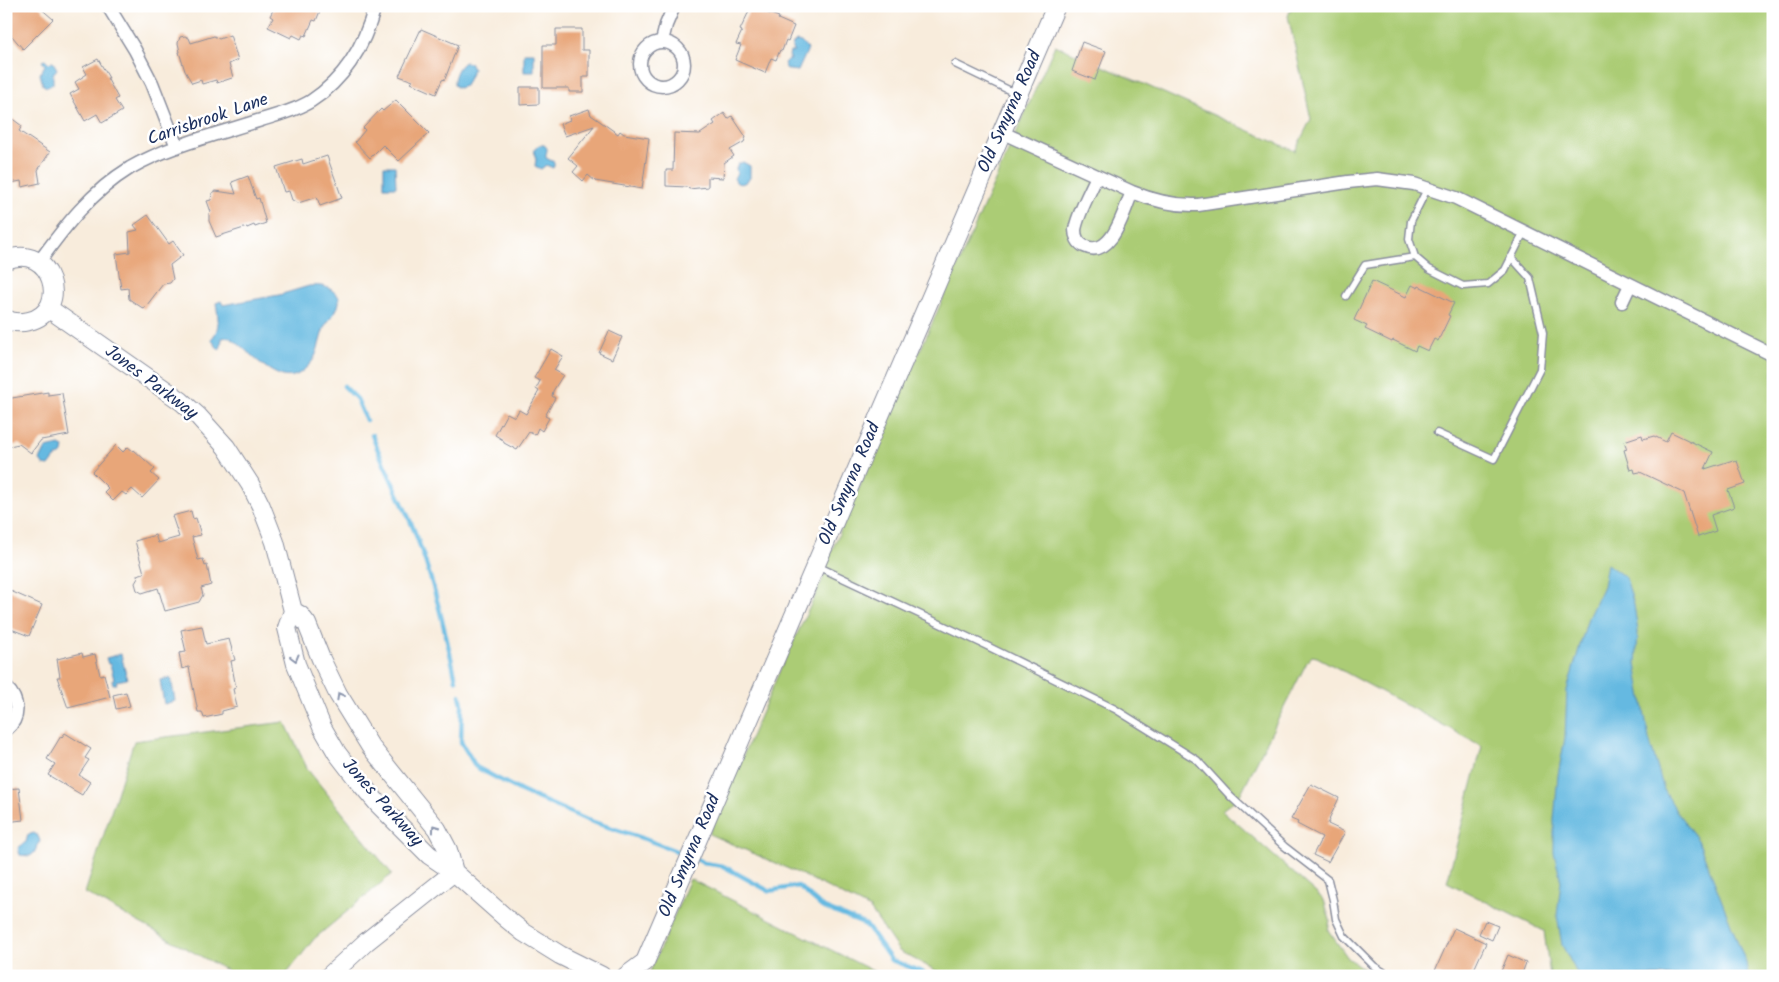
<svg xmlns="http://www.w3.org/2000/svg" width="1779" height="982" viewBox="0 0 1779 982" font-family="Kalam,sans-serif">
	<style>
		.green { fill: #abcc75; stroke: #637e6a }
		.water { fill: #65b9e1; stroke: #4074a0 }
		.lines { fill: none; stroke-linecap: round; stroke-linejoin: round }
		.stream { stroke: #65b9e1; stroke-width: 4.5 }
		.building { fill: #e8a679 }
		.lane-casing { stroke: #8a8e9d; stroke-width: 9 }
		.street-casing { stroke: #8a8e9d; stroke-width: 15 }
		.secondary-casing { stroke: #8a8e9d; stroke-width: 20 }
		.lane { stroke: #fff; stroke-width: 6 }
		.street { stroke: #fff; stroke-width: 12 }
		.secondary { stroke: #fff; stroke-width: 18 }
		.oneway { stroke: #8d97ae }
		.labels { text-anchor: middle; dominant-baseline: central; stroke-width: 5; stroke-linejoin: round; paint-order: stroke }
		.street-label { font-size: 18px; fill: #1b2f5e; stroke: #fff }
	</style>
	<rect width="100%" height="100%" fill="#fff"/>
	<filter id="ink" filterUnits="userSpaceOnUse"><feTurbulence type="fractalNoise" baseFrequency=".02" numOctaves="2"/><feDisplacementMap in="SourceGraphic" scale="10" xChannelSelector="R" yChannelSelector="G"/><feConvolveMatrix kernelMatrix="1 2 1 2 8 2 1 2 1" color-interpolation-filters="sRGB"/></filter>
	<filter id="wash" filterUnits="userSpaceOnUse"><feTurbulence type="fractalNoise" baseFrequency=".0096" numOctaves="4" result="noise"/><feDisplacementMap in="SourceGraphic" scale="20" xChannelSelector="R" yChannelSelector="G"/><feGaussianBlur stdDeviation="1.12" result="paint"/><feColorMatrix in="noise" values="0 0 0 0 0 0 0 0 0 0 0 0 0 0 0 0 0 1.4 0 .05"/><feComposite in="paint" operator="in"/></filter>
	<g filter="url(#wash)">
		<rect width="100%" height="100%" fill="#f8ecdc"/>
		<path class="green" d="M1292,6H1773V976H1550L1544,931L1447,882L1482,746L1317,657L1312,656L1307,662L1239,797L1222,810L1324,900L1330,920L1328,930L1348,958L1374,976H946L899,951L870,909L807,877L709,834L780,670L822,581L831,552L1055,45L1295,151L1311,119L1288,16Z
			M285,722L308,770L392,874L314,939L285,976H237L85,893L134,741Z
			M690,879L883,976H648Z"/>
		<path class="water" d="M796,41L801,42L808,49L798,71L789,70L786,68L784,63L788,59H791L789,56L790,52H794L792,45Z
			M524,53H534V72H524Z
			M45,60L48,63L53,62L57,69L53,74V84L47,87L43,85L40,74L45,65L42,61Z
			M465,62L470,63L473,69L465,86L458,88L454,85C453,78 458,65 465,62Z
			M539,145H544C550,149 545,152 546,158L554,162V166L553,168L546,165L541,169L535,166L536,159C534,154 533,149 539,145Z
			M743,162L750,166V178C747,182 741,186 736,182L734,178L737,174L736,169L738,164Z
			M384,166H395L396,187H384Z
			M309,286C322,285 330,286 339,297C341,313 325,319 322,334C316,354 317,360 300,373C277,389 248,348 229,337L222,338L221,346L219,350L211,339C221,330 218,315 216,303L221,301L223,305L279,295Z
			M59,445L64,447L63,453L55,458L49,466L43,465L40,460L46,448Z
			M1607,564L1626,578L1634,605L1638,632L1636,664L1649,739L1664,790L1679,815L1698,840L1746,963L1748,976H1581L1577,973L1562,945L1557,916L1561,881L1554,853V820L1558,775L1565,738L1567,690L1588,618L1603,586Z
			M121,654L127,679L116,681L117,684H113L112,680L114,679L110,664H108L106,658Z
			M171,678L175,701L164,704L160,680Z
			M34,833L38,836L40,841L34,853L30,856L20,855L18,848L26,842L28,835Z"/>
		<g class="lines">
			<path class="stream" d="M344,386L357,399L366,420
				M372,435C384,468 401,498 414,530C433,578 445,630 456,680
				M460,695L462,704L461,742L476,767L521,791L587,820L642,838L687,855
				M694,858L704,863L723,866L769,891L798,886L822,907L866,925L891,960L920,971L928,976"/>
		</g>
		<g id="blocks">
			<path class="building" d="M6,6H38L53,19L23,49L6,29Z
				M275,6H322L316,21L313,20L306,36L303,35L301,39L293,35L291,38L268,27L273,18L270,16Z
				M751,7L779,17L778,19L794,26L788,41L786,40L782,51L780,50L776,60L771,58L765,73L735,60L741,45L736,44L742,31L740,30Z
				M421,29L458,45L445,79L442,80L436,94L411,83L413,81L399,76Z
				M556,29H582V50H589V77H583V92H569V88H543V45H556Z
				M230,35L238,60L229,64L233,77L232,78L217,83L216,80L202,84L201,80L192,83L185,71L179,52H180L178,43L180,37L185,36L189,38L191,43L214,36L219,39Z
				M1082,42L1106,51L1095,80L1072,71Z
				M98,59L109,78H107L118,98L115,100L122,111L102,123L97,114L85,121L70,94L79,89L75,82L87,74L83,67Z
				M520,87H539V104L520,105Z
				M396,100L429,133L399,161L383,145L370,158L355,142L365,130L363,128L381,109L383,111Z
				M589,109L591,115L618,134L620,131L624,134L649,138L642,189L595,181L588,175L583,181L573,172L578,166L568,158L594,126L565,136L560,124L570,120L569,116Z
				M724,113L728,119L732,116L746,137L744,142L730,150L734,156L724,163L723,178L708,177V187L689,189L687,187L666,186V170H673L674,133L700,134L715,124L713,121Z
				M6,114L22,126L19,131L50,152L38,170L40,183L22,187L21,181L6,184Z
				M327,156L342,198L320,206L317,197L298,203L292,200L289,191L284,192L276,167L302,159L303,164Z
				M248,176L256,199L259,198L266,223L255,227L254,225L247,228V227L216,237L209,221V213L211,212L207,201L211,200L212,193L216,191L236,194L232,182Z
				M148,215L169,244L173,241L183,255L170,265L173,279L170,283L163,284L144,309L129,299L128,288L121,289L116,254L130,252L129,232L138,230L134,225Z
				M1372,281L1406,297L1412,285L1418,288L1419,286L1454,303L1448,315L1450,316L1438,341L1434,339L1428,351L1417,346L1415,351L1393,340L1392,342L1365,329L1367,326L1354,320Z
				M609,331L622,337L612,359L599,353Z
				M551,349L563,356L554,370L563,375L553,391L552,396L555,398L545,416L549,418L542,431L538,428L535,435L529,432L517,450L504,443L503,440L495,435L507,413L515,417L519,410L526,414L539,391L536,389L540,381L534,378Z
				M48,392V395L62,393L69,435L41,440L31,453L19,444L9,446L6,430V399Z
				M1671,432L1713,452L1705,469L1733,460L1734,462L1737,461L1745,484L1728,490L1734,507L1711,515L1716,531L1698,537L1684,493L1640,472L1635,473L1634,469L1630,470L1624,450L1627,449L1624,441L1642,435L1643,439L1654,436L1666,442Z
				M116,445L123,452L128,447L133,451L134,450L155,469L151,473L159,480L142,498L132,489L126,495L122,492L113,501L104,492L108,488L92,472Z
				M191,511L193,519L196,518L201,535L192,537L198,560L203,559L205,566L207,565L211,585L201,588L203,595L199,602L165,611L158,588L142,593L137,590L135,583L138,578L137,575L144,573L135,541L155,535L158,543L179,537L172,516Z
				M6,589L42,605L29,636L6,627Z
				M202,626L206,644L229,639L235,660L231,661L236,688L233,689L237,707L222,711V714L204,718L202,712H198L189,667L182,669L179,653L186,652L181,630Z
				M82,653L83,657L95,654L100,675L104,674L110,697L68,708L57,677H60L57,659Z
				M126,692L130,706L116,709L113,695Z
				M65,733L91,749L85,758L89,760L79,775L90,782L82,795L48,775L55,764L47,759L61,736L62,737Z
				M1311,784L1339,798L1329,819L1330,820L1328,824L1345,832L1328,862L1313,855L1322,837L1297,824L1298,822L1291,819Z
				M19,788L23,820L6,822V789Z
				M1485,921L1498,926L1492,940L1479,934Z
				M1454,928L1486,943L1471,976H1441L1434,973Z
				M1508,955L1526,963L1521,976H1499Z"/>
		</g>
	</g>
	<g filter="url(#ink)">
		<use href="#blocks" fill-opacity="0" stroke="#8a8e9d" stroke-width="1"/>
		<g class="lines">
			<defs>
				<path id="lane" d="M955,64L1017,94
					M1428,187L1411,221L1409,239L1415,257L1429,269L1463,286L1488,284L1505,270L1524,232
					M1346,296L1365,265L1415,257
					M1437,433L1494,459L1540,369L1543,333L1530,278L1511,257
					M817,566L985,645L1115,709L1197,760L1231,797L1284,846L1328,880L1333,900L1336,919L1344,936L1374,966L1390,976"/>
				<path id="street" d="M108,6L135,50L152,83L177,147
					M662,41L666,25L674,6
					M640 64a22 22 0 1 1 44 0a22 22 0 1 1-44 0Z
					M1001,132L1132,192C1154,201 1174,206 1198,205L1348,182L1377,179L1414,184L1456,198L1773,355
					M1097,176C1091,190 1077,215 1075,230C1075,236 1078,243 1084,246C1112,260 1124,210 1132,192
					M39,262C65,226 91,192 130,168C170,145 218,134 261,120C277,115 297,110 311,101C345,79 365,44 375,6
					M1622,302L1630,285
					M6,687C19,700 21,718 6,730"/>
				<path id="secondary" d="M6,260C52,241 72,311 29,321C21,323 13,323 6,319
					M48,308L181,401L198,416L226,447L250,484L261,506L275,542L293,611L287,628L296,664L322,727L337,753L357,779L379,805L429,855L454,872L507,919L523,932L560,955L602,976
					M293,611L300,615L307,624L321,659L338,694L370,746L437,829L448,850L454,872
					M329,976L366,942L454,872
					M626,976L645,962L1056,6"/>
			</defs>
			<use href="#lane" class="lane-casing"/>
			<use href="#street" class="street-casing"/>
			<use href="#secondary" class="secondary-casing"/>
			<use href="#lane" class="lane"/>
			<use href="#street" class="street"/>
			<use href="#secondary" class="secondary"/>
		</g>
		<defs><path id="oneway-chevron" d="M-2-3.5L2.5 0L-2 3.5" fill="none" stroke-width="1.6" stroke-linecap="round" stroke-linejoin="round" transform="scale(1.25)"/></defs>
		<g class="oneway">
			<use href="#oneway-chevron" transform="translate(295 658) rotate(75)"/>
			<use href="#oneway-chevron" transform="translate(340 696) rotate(-119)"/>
			<use href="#oneway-chevron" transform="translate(435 828) rotate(-126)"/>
		</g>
	</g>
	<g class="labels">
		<g class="street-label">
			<text transform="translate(1010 112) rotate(-66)">Old Smyrna Road</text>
			<text transform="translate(208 120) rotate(-19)">Carrisbrook Lane</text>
			<text transform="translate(151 383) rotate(37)">Jones Parkway</text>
			<text transform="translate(850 484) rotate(-67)">Old Smyrna Road</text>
			<text transform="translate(382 803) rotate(48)">Jones Parkway</text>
			<text transform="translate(690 856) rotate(-67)">Old Smyrna Road</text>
		</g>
	</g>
	<rect width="1779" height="982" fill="none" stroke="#fff" stroke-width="25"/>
</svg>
